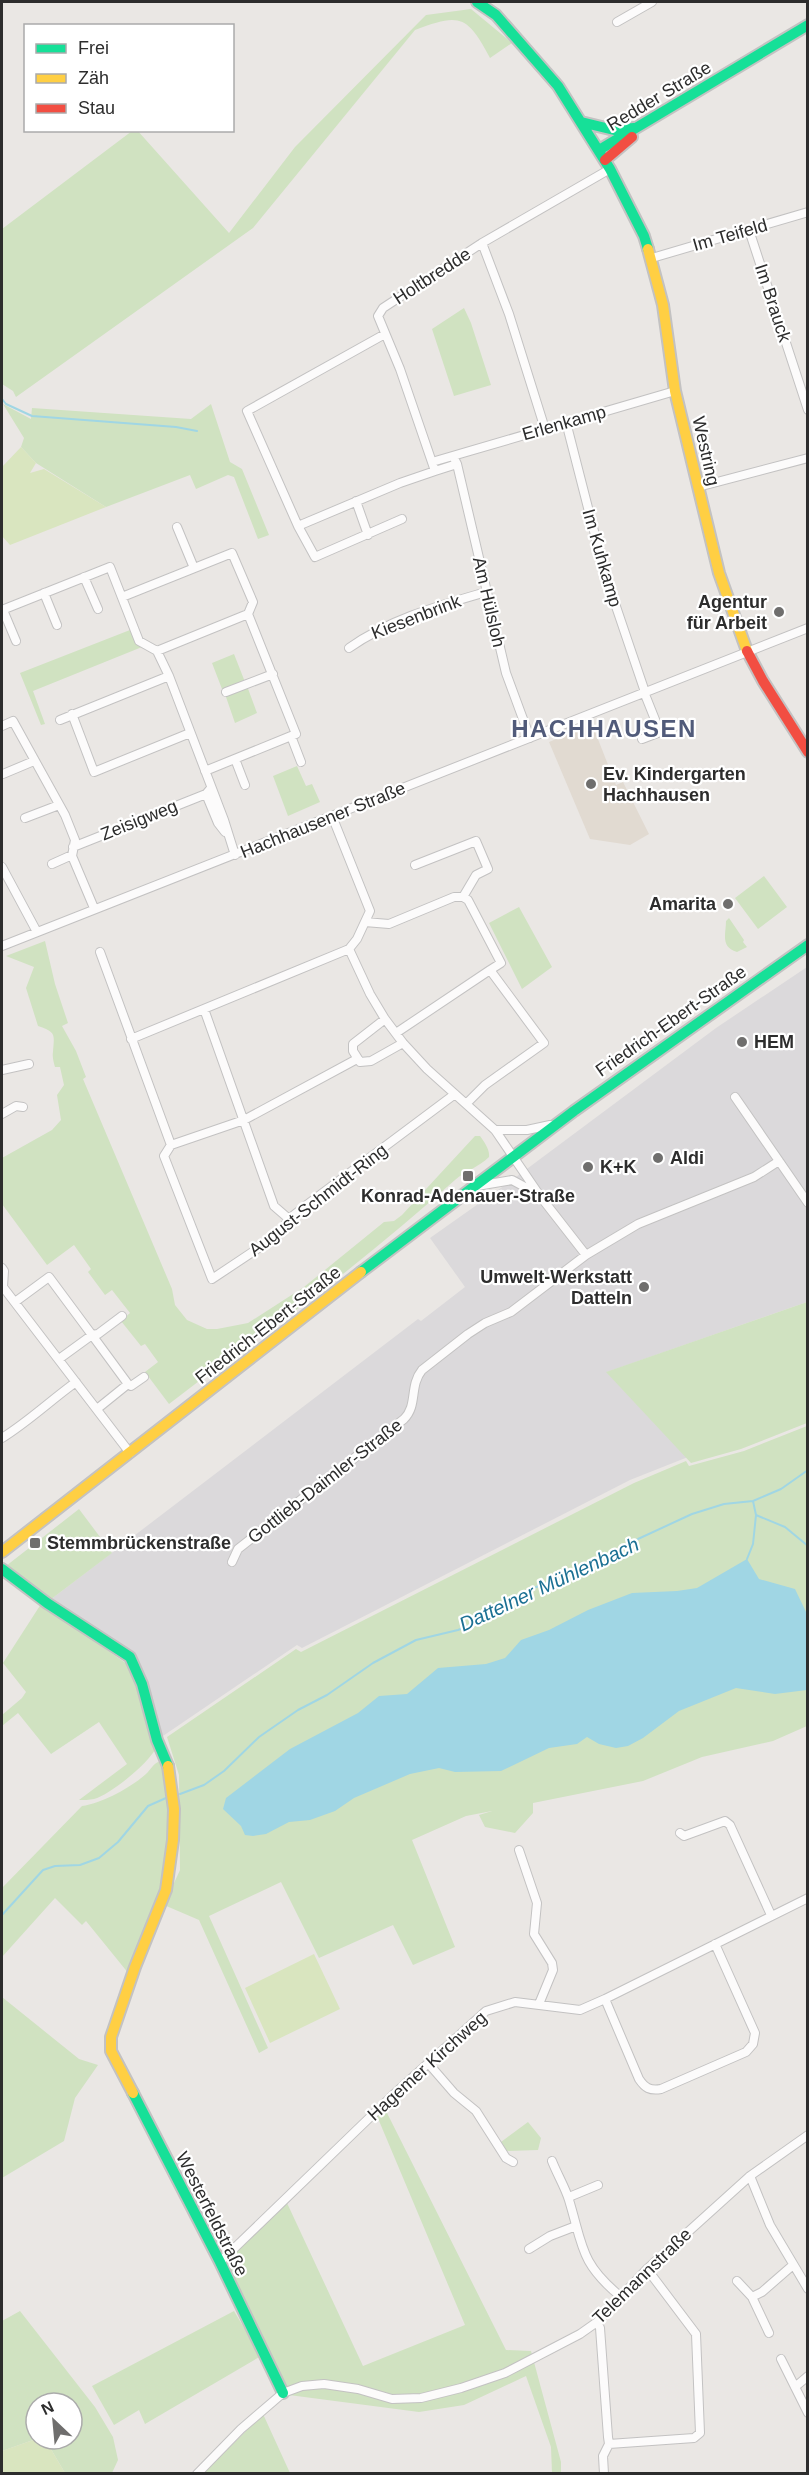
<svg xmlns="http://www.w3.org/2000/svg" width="809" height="2475" viewBox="0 0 809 2475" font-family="Helvetica,sans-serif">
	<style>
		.industrial { fill: #dbd9db }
		.education { fill: #e1dad1 }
		.green { fill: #d0e2c1 }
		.pitch { fill: #d9e5bf }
		.water { fill: #a0d6e4 }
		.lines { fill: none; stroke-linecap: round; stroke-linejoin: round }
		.stream { stroke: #a0d6e4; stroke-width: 2 }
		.street-casing { stroke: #c3c2c2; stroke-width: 10 }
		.fast-casing { stroke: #c3c2c2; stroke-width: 14 }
		.slow-casing { stroke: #c3c2c2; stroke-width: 14 }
		.jam-casing { stroke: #c3c2c2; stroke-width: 14 }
		.street { stroke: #fcfbfb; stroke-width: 8 }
		.fast { stroke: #16e098; stroke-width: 10 }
		.slow { stroke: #ffcf43; stroke-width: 10 }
		.jam { stroke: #f24e42; stroke-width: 10 }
		.poi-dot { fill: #6f6e6d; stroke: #fff; stroke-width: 2 }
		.labels { text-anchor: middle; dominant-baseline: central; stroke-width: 4.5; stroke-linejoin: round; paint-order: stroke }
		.street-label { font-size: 18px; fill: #2d2d2d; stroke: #fff }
		.poi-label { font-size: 18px; font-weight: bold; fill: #2d2d2d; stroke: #fff; text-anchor: start }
		.water-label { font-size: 20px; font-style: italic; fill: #1b7093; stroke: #fff }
		.district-label { font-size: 24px; font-weight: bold; letter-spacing: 1.5px; fill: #515b7a; stroke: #fff }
	</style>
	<rect width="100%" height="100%" fill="#eae7e4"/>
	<path class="industrial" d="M807,967V1302L607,1372L688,1457L630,1480L302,1648L297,1645L157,1740L135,1655L50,1600L418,1319L421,1321L465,1287L430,1238L512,1180L716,1028Z"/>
	<path class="education" d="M592,724L616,785L623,782L649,834L630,845L590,839L549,742Z"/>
	<path class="green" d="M471,9L512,43L490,58C467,15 460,13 415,30L253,228L16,397L13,391L2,384V229L132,131L137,130L229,233L295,147L426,15Z
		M464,308L471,323L491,385L454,396L432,329Z
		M3,404L31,419L32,408L191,419L211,404L230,462L242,469L269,535L258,539L234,477L228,475L196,489L190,475L106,507L36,463L21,447L24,438Z
		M130,630L142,647L33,691L45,724L41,725L20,673Z
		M234,654L245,682L227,689H222L212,663Z
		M247,686L257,713L235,723L226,697L229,693Z
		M297,766L306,786L312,784L320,802L288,816L273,776Z
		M764,876L787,907L758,929L735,898Z
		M519,907L552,967L522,989L489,923Z
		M729,918L744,940L743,942L747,947L737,952C720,947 726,934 726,921Z
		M45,941L55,984L68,1023L62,1026L76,1051L86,1077L83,1079L172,1289L175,1305L187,1320L207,1329H217L248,1323L304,1287L384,1222L394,1221L402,1215L475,1136H480C484,1142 490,1149 489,1157C479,1167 465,1171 455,1180C391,1236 325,1291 256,1339L252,1345L254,1347L238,1358L220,1365L169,1404L145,1372L158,1362L145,1344L141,1346L121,1321L130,1313L112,1290L105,1295L88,1272L91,1269L74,1245L47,1265L2,1204V1158L52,1130L61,1120L57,1095L64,1085L60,1067H55C54,1063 52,1057 53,1052C54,1035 57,1032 38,1026L26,988L34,967L6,956Z
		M807,1302V1423L741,1449L691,1463L606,1372Z
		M807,1426V1726L773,1741L702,1757L643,1781L533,1803V1813L515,1833L485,1827L479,1815L492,1811L466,1816L412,1840L455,1947L413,1965L393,1925L319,1958L281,1882L209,1916L268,2048L259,2053L199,1920L164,1905L180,1870L179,1775L167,1737L296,1649L301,1652L634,1483L686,1461L689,1466L744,1451Z
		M79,1509L112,1553L50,1600L6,1566Z
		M41,1604L127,1664L136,1681L156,1748C149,1763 110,1795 94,1799C89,1800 84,1800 79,1800L127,1764L99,1722L51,1754L18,1713L2,1726V1715L22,1698L26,1692L3,1663Z
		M160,1761L165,1771L170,1827L165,1874L156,1906L129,1974L86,1921L82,1925L55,1898L2,1957V1888L82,1806C103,1803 130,1788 146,1774C151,1769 153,1764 160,1761Z
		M2,1997L79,2059L98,2065L75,2098L64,2141L2,2178Z
		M385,2109L506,2350L531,2351L561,2462V2473H552L551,2447L526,2376L464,2405L419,2412L289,2395L223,2263L287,2203L363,2366L465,2325L377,2116Z
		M528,2122L541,2138L538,2150L505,2151L501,2142Z
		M20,2311L95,2407L113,2437L118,2460L112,2473H65L45,2439H72V2403H36V2439L2,2451V2321Z
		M234,2311L261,2356L145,2424L139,2410L114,2425L92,2386Z
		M263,2414L290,2473L203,2474Z"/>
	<path class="pitch" d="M21,447L36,463L30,473L44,469L106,507L10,545L2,536V467Z
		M314,1954L340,2009L270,2043L245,1988Z
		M36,2439H45L65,2473H2V2451Z"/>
	<path class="water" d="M747,1559L759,1579L795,1589L807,1614V1690L775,1694L736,1688L679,1711L643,1738L628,1746L616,1748L599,1744L587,1737L577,1744L549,1748L501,1771L455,1772L439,1768L410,1774L354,1798L335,1811L310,1820L289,1822L266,1834L253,1836L245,1835L241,1826L223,1809L226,1798L290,1749L358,1713L379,1696L407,1694L438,1668L486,1664L505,1658L521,1640L549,1630L588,1610L632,1593L677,1591L697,1588Z"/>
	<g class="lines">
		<path class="stream" d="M2,399L6,404L32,416L176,427L197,431
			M753,1501L756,1515L785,1527L808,1546
			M747,1559L753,1544L756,1515
			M180,1794L204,1785L224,1771L259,1737L298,1710L327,1695L373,1663L416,1640L458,1630L476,1623L536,1587L583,1570L638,1539L692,1514L724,1504L753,1501L781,1489L808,1470
			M2,1915L43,1870L55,1866L80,1865L99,1858L118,1842L148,1806L166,1798"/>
		<defs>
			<path id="street" d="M617,22L652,2
				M749,230L808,410
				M482,243L509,314L545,429
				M652,258L808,212
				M385,334L247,411L298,526L315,557L402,519
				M566,422L605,574L645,692
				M453,456L457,464L435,471L400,369L378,316L383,308L482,243L610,169
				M432,462L675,391
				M457,464L506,673L530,738
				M698,487L808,458
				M356,501L368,535
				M298,526L400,483L435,471
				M177,527L194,568
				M84,577L98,609
				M44,593L57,625
				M122,597L232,553L253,602L248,614L296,734L205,771
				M2,610L110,567L139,641L157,651L169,676L224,820L235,855
				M3,610L16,641
				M349,648C390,619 438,606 486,592
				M157,651L248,614
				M226,692L273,674
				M644,692L660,732
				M72,714L94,772L190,733
				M60,720L169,676
				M2,726L13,721L65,815L75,840L72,856L94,908
				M291,736L301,762
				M642,739L681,724
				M235,759L245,785
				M3,774L34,761
				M206,794L218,823L225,832
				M332,816L370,911L357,939L349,949L370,994L385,1019L403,1043L427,1069L495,1130L540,1196L586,1255
				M25,818L59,805
				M73,847L206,794L211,788
				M52,864L72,855
				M415,865L476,841L488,869L476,875L463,897
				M2,867L37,932
				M365,922L389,924L454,897H463L468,900L501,963L490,970L544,1043L485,1085L467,1103
				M2,946L808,628
				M100,952L171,1145L164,1156L212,1279L278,1235L289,1219L308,1204L455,1094
				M204,1009L274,1206L289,1219
				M385,1019L353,1044V1051L360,1062L371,1061L403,1043
				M396,1033L490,970
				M131,1039L349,949
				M2,1070L29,1064
				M735,1097L808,1203
				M2,1114L16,1106L23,1107
				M495,1130H527L550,1125
				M171,1145L244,1120L357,1059
				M477,1186L512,1180L536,1193
				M2,1268L4,1271L3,1287L130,1453
				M15,1302L49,1277L92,1335L98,1334L122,1316
				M59,1359L92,1335L128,1384L97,1409
				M128,1384L131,1386L144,1377
				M2,1438C28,1422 51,1400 76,1382
				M232,1562L238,1549L404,1419C418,1405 409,1386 422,1370L468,1334L485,1323L511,1312L586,1255L638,1224L754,1177L779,1161
				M680,1833L684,1836L725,1821L730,1825L771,1915
				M519,1850L537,1903L534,1934L552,1963L553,1970L539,2004
				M605,1999L639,2079C645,2088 650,2091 661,2089L746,2052L753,2044L755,2033L715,1944
				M428,2063L454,2093L476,2111L506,2158L513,2162
				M552,2161C557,2174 565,2187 569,2200C583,2246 580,2263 620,2296
				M750,2176L770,2225L808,2289
				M569,2197L598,2185
				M529,2249L550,2236L576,2226
				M220,2262L393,2095L486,2011L515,2002L580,2010L605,1999L808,1898
				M737,2281L752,2297
				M597,2322L600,2328L608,2437L609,2444L603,2456L604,2474
				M769,2333L752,2297L762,2292L793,2265
				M781,2359L808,2413
				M795,2387L808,2376
				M609,2444L694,2438L700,2433L696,2334L647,2269
				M197,2474L241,2429L283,2393L302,2386L324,2384L358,2389L392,2399L421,2398L461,2388L505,2373L580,2334L597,2322L647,2269L750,2176L808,2135"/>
			<path id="fast" d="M477,2L496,15L558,86L610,169L644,236L648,249
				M581,122L614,130L634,128
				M599,150L808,25
				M361,1272L574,1111L808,945
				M2,1569L47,1603L130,1657L142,1684L157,1740L168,1766
				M133,2093L220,2262L283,2393"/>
			<path id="slow" d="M648,249L663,305L675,391L719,573L747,651
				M2,1552L361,1272
				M133,2093L111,2051V2037L135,1967L166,1890L173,1840L174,1809L168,1766"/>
			<path id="jam" d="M605,160L632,137
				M747,651L763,681L808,752"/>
		</defs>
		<use href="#street" class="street-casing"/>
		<use href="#fast" class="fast-casing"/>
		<use href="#slow" class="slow-casing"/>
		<use href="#jam" class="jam-casing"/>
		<use href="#street" class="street"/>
		<use href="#fast" class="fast"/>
		<use href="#slow" class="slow"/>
		<use href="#jam" class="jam"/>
	</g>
	<g class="poi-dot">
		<circle cx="779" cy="612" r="6"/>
		<circle cx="591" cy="784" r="6"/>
		<circle cx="728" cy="904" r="6"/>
		<circle cx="742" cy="1042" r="6"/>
		<circle cx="658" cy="1158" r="6"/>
		<circle cx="588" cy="1167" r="6"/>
		<rect x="462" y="1170" width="12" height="12" rx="3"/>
		<circle cx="644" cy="1287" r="6"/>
		<rect x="29" y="1537" width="12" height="12" rx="3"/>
	</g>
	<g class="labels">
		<g class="street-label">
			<text transform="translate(659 96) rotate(-31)">Redder Straße</text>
			<text transform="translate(730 235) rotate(-16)">Im Teifeld</text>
			<text transform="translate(432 276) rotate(-33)">Holtbredde</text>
			<text transform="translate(773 303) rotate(72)">Im Brauck</text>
			<text transform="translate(564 423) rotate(-16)">Erlenkamp</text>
			<text transform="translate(706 451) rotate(77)">Westring</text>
			<text transform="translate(602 558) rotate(74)">Im Kuhkamp</text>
			<text transform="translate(489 602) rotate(77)">Am Hülsloh</text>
			<text transform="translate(416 617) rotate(-21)">Kiesenbrink</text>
			<text transform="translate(139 820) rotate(-22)">Zeisigweg</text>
			<text transform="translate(323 820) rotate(-22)">Hachhausener Straße</text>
			<text transform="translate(671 1021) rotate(-35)">Friedrich-Ebert-Straße</text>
			<text transform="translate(318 1200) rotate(-38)">August-Schmidt-Ring</text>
			<text transform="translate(268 1325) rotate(-38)">Friedrich-Ebert-Straße</text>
			<text transform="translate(325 1481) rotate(-38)">Gottlieb-Daimler-Straße</text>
			<text transform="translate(427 2066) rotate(-42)">Hagemer Kirchweg</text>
			<text transform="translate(212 2214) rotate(63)">Westerfeldstraße</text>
			<text transform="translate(642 2276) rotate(-44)">Telemannstraße</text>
		</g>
		<g class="poi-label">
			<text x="767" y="602" text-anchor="end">Agentur<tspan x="767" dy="21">für Arbeit</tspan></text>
			<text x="603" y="774">Ev. Kindergarten<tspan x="603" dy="21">Hachhausen</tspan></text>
			<text x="716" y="904" text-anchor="end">Amarita</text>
			<text x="754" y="1042">HEM</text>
			<text x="670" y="1158">Aldi</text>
			<text x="600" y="1167">K+K</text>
			<text x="468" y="1196" text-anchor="middle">Konrad-Adenauer-Straße</text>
			<text x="632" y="1277" text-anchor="end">Umwelt-Werkstatt<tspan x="632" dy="21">Datteln</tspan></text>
			<text x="47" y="1543">Stemmbrückenstraße</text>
		</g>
		<g class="water-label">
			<text transform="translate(549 1584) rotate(-25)">Dattelner Mühlenbach</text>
		</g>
		<g class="district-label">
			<text x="604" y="728">HACHHAUSEN</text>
		</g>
	</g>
	<rect width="809" height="2475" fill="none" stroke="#2d2d2d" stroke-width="6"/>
	<rect x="24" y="24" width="210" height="108" fill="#ffffff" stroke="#ababab" stroke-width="1.5"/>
	<rect x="36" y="44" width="30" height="9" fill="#16e098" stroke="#ababab" stroke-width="1.5"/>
	<text x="78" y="54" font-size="18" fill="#2d2d2d">Frei</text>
	<rect x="36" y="74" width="30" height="9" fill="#ffcf43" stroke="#ababab" stroke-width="1.5"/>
	<text x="78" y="84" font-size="18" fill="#2d2d2d">Zäh</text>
	<rect x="36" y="104" width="30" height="9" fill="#f24e42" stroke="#ababab" stroke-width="1.5"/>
	<text x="78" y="114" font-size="18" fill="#2d2d2d">Stau</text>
	<g transform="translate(54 2421) rotate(334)"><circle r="28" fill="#ffffff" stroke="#ababab" stroke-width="1.5"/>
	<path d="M0-4.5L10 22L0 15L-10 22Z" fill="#6f6e6d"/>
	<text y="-9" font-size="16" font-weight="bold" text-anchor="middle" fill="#2d2d2d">N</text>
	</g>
</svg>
